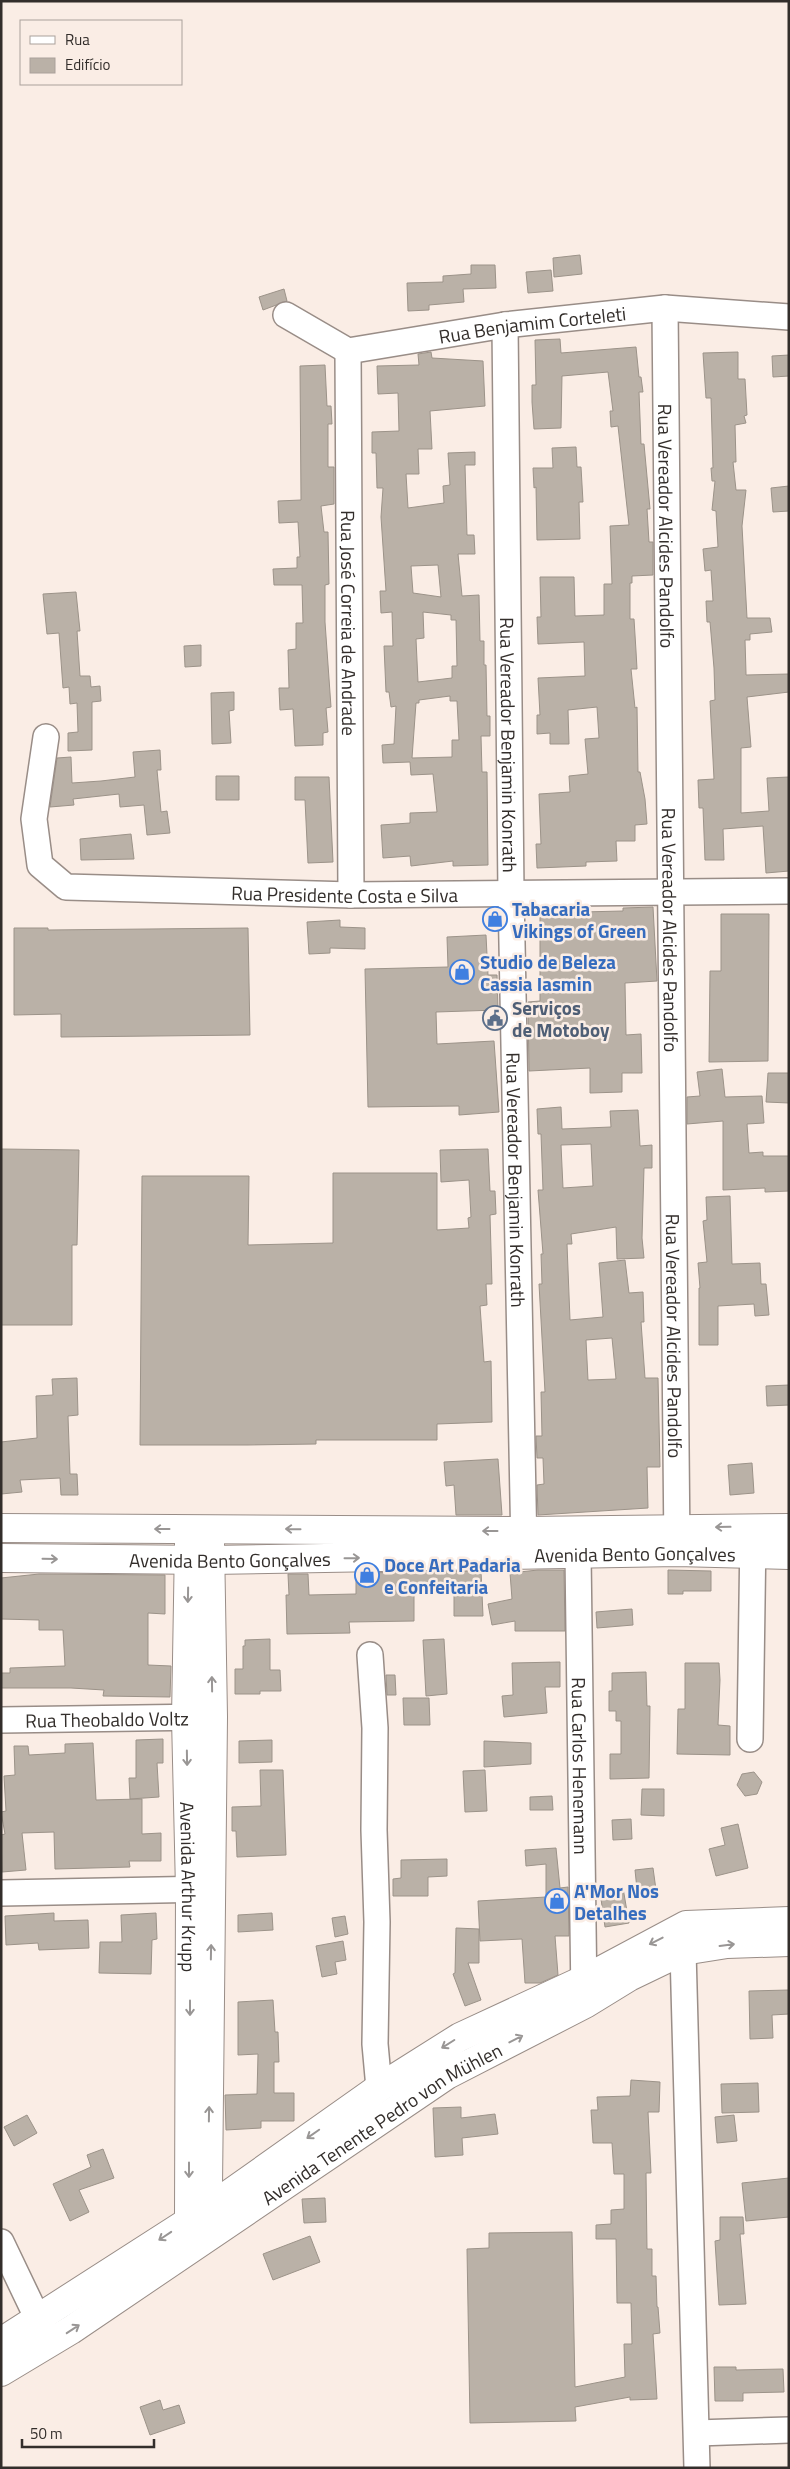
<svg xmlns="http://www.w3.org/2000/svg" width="790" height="2469" viewBox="0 0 790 2469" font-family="'Titillium Web',sans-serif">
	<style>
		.building { fill: #bab1a7; stroke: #9c9389; fill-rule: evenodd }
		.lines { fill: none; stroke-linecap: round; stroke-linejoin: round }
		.minor-casing { stroke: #998d87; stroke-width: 28 }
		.major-casing { stroke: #998d87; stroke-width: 30 }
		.minor { stroke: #fff; stroke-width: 25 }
		.major { stroke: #fff; stroke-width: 28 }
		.oneway { stroke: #999695 }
		.labels { text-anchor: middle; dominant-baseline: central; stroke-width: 5; stroke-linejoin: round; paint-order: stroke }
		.street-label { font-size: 19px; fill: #332e2b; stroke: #faede5 }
		.shop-label { font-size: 19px; font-weight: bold; fill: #366cbe; stroke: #faede5; text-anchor: start }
		.service-label { font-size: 19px; font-weight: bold; fill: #4e5e75; stroke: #faede5; text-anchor: start }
	</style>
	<rect width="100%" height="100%" fill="#faede5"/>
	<path class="building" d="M580,255L582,274L554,277L553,258Z
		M471,265H495L496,288L463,289L464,302L429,305V310L408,311L407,283L443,282V276L471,274Z
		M551,270L553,291L528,293L526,272Z
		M284,289L287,301L263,310L259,297Z
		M560,339L561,353L636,347L639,377H641L643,392H639L641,444H644L650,509H647L649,542H653V575L632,576V583H630V619H634L636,651L637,669H631L635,708L637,707L638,772H640L645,799L647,824L635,825V841H616L617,861L586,862V866L537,868L536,844H541L539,794L570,792L569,776L588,774L585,739L599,738L597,707L568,710L569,744H550V733L537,734V715H540L538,678L585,676L584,642L538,644L537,617H541L540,577H574L575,616L604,615V584H612L610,526L629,525L618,426L611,427L610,411H613L608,372L562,376L561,428L534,429L532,402V385H536L535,340Z
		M431,352L432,358L483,361L485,406L430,411L432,449H418L419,474H406L408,508L444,503L443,486L450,485L448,453L475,452V465H465L467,535H474L475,554H458L462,596L479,595L480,641H484V665H486L487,716H490V736H481L482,772H487L488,865L453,866V861L411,866L410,856L383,858L381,825L410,823V813L437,812L433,774L411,775L410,762L383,763L382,745L394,744L396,706L391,707L389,692H386L384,646H393L392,612L381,613L380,591H386L381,517L383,488H377L376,453H372V432L399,431L398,393L378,394L377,366L419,365L418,354ZM438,565L441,597L413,593L411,566ZM423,612L451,615V620H456L457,666H452V678L418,682L416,639L424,638ZM450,696V701H457L459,740H452V757L412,758L416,703H419V700Z
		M738,352V379H745L747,415L744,416L746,423L735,425L736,462H733L736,490H746L742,526L747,618H770L772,632L750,634V640H745L746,673V675L789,674V692L747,697L751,747L741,748V813L769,811L767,778L789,777V871L766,873L763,826L723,829L724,860H705L703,808H699L698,780L714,779L710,701L715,700L714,668L710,622H707L706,601H713L711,570L705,571L703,549L718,547L716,511L712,510L715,481H712L711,468H713L711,398H706L703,353Z
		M789,355V376L773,377L772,356Z
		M325,365L327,406H331L332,424H328V467H334V504L321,506L324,532H328L329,584L325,585V622L331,707L326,708L328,732L323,733V745L295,746L293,709L280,710L279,688H289L288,650L296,649V623H303L302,585H274L273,569L297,568V557H300L298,522L279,523L278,501L301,500L300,366Z
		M576,447L577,467H581L583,502H579L580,539L537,540L536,487L534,488L533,468H553L552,448Z
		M789,486V511L773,512L771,488Z
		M76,592L80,631H77L80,676H90L91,687L100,686L101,701L92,702V750L68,751V733L78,732L77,703L70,704L69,687L63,688L59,633L47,634L43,594Z
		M201,645V666L185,667L184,646Z
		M234,692V710L229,711L231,743L212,744L211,693Z
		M160,750L161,770H157L161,812L167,811L170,833L147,835L144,805L120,807L119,794L73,799L74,805L50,807L57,758L71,757L72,783L101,781L135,777L133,752Z
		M216,776H239V800H216Z
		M295,777H329L333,862L308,863L305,800H295Z
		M131,834L134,859L81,860L80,839Z
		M653,907L657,981L625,983L626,1035L641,1034L642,1073H622V1092L590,1093V1068L529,1071L528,1002L540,1001V913L623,911V908Z
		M721,914H769L768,1061L709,1062L710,971H721Z
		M340,920V927L365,928V949L330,948V953L309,954L307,922Z
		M14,928H48V930L248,928L250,1035L61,1037V1014L14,1015Z
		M486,935L488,975H497L498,1010L436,1012L437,1044L494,1041L499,1112L459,1115V1106L368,1107L365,969L448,967L447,937Z
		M722,1069L725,1097L762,1096L764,1123L747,1124L749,1153L763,1152V1156H789V1191L765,1192V1188L723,1190V1121L687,1124V1097L700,1096L697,1072Z
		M768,1073H789V1103L766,1102Z
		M561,1107L562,1129L611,1127L610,1111L638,1110L640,1146L652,1145V1168H644L642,1238L644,1258L617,1259L616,1227L571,1234L572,1244H567L570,1320L603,1317L599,1263L625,1260L629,1293L643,1292L644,1322H641L645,1378H658L660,1467H647L648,1508L538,1515L537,1485L544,1484L543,1458H537L536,1436H542L541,1392H545L539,1284H542L541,1254H543L538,1190H543L541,1134H538L537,1109ZM591,1144L593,1186L563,1188L561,1145ZM612,1338L616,1379L588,1380L586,1340Z
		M1,1149L79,1150L77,1245H72V1325H1Z
		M488,1149L490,1191H495L496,1214L490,1215L492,1284H486L487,1305L480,1306L484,1362L491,1361L492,1422L437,1424V1440H316V1444L247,1445H140L142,1176H249L248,1245L333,1243V1173H437V1230L469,1228L468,1218L471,1217L469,1180L441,1182L440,1150Z
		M730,1196L732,1264L760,1263L761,1284H766L769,1315L755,1316L754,1304L718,1306V1345H699V1288H700L698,1263L707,1262L703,1221L707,1220L706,1197Z
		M77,1378L78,1415L68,1416L70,1474H77L78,1495H61L60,1478L20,1480L22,1492L1,1494V1442L37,1438L36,1396L53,1395L52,1379Z
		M789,1385V1405L767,1406L766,1386Z
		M498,1459L502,1515H456L454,1485L446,1486L444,1462Z
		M752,1463L754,1493L730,1495L728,1465Z
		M538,1570H564L565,1631H515V1621L492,1625L488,1604L512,1599L510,1573Z
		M668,1570L711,1571V1591H683V1594H668Z
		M481,1571L483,1616H454V1590H414V1621L349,1622L350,1633L287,1634L286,1595H289L288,1574H308L309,1595L356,1594V1573Z
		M39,1574L165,1575V1614L148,1613V1665L171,1666L170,1697L103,1696L104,1690L71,1688H1V1673H10V1668L65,1666L63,1630H39V1620L1,1619V1578Z
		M632,1609L633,1625L597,1628L596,1612Z
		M270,1639V1670H280L281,1691H260V1694H235V1669H243V1646H245V1640Z
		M444,1639L447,1694L426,1696L423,1640Z
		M560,1662V1687H545L547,1713L504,1717L502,1696L513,1695L512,1663Z
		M685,1663H719L720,1680L718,1725L730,1726V1755L677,1754L678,1709H685Z
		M646,1672L647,1706H650L649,1778L610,1779V1754H621V1721H616V1711H609V1691H612V1673Z
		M386,1675H395L396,1695H387Z
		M403,1698H429L430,1725H404Z
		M163,1739V1763H157L159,1797L130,1799L129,1778H136V1740Z
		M272,1740V1762L239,1763V1741Z
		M484,1741L531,1743V1764L484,1767Z
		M93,1743L96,1800L142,1799V1834L161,1833V1861H129L130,1867L55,1869L54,1832L22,1833L26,1870L2,1872L1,1835L5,1834L1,1812L6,1811L4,1776L15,1775L14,1746H28L29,1755L65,1753V1744Z
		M260,1770H283L286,1855L237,1857L236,1831H232V1807L261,1806Z
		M485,1770L487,1811L465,1812L463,1771Z
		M754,1772L762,1782L757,1794L745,1796L737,1785L742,1774Z
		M642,1789H664V1816L641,1815Z
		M552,1796L553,1810H530V1797Z
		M631,1819L632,1839L613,1840L612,1820Z
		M738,1824L748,1868L716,1876L709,1849L725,1845L721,1828Z
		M556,1848L560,1888L568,1887L569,1936H555L558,1975L540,1983H525L522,1939L480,1941L478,1901L546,1897V1864L526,1866L525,1850Z
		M447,1859V1876L428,1877V1896H393V1879L401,1878V1860Z
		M653,1868L657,1897L638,1899L635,1870Z
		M623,1888L629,1923L605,1927L600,1892Z
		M54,1913V1921L88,1920L89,1948L39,1950L38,1943L6,1945L5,1916Z
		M156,1913L157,1939L152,1940L151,1974L99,1973L100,1942H122L121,1915Z
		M272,1913L273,1930L238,1932V1915Z
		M345,1916L348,1934L335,1937L332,1918Z
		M456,1928L479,1929V1963H468L481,2000L465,2006L453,1974L455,1973Z
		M343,1941L346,1960L335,1962L337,1974L322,1977L316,1946Z
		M789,1990V2014L772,2015L773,2038L750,2039L749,1991Z
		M273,2000L275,2032H278L279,2062H274V2093H294V2121H261V2128L226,2130L225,2095L257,2094L258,2054L238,2055V2002Z
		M631,2080L660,2082L659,2112H648L651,2173H646L647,2249H652V2276H656L657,2307H658L660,2333L653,2334L657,2399L630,2400V2397L575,2407L576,2421L470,2423L467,2249L489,2248V2233L572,2232L575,2387L625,2377L624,2344H632L631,2303H617L616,2239H596V2225L611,2224V2210L624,2209V2174H614L612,2143H593L591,2110H598L597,2097L630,2096Z
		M758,2083L759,2112L722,2113L721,2084Z
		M461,2107V2118L495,2114L498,2134L462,2138L463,2155L435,2157L433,2108Z
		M27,2115L37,2133L14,2146L4,2127Z
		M734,2115L737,2141L717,2143L715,2117Z
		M103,2149L114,2178L79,2190L89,2212L70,2221L53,2184L91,2167L87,2155Z
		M789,2178V2217L746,2221L742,2183Z
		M325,2198L326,2222L304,2223L302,2199Z
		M720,2217H743L744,2234H740L746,2304L719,2305L715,2241L720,2240Z
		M310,2236L320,2262L273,2280L263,2254Z
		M714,2367H736V2370L783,2369L784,2392L743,2393V2401H715Z
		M160,2400L163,2410L179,2405L185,2423L150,2435L140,2407Z"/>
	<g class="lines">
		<defs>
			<g id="minor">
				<path id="s1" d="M665,308L677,1550"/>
				<path id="s2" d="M286,315L348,351L505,325L665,308L789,317"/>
				<path id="s3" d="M505,325L511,893L524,1550"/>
				<path id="s4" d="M348,351L351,895"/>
				<path id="s5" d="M46,737L34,819L40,865L66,887L351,895L789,891"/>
				<path id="s6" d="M580,1534L578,1555L584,1999"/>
				<path d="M370,1655L375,1728L374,1830L377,1922L375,2044L379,2088"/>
				<path id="s7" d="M1,1720L206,1717"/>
				<path d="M750,1739L753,1534"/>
				<path d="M1,1893L211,1889"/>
				<path d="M685,1933L683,1951L697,2468"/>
				<path d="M1,2242L46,2336"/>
				<path d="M697,2433L789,2430"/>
			</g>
			<g id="major">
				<path d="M1,1528L524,1531L789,1528"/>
				<path id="s8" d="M189,1543L186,1718L190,1889L189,2221L194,2234"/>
				<path id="s9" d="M1,1558L211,1560L677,1552L789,1555"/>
				<path d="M208,2187L213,1717L210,1543"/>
				<path d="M1,2342L208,2209L379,2088L460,2037L583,1980L686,1925L789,1921"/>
				<path id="s10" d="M1,2372L71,2330L447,2075L585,2004L629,1977L683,1951L727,1944L789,1942"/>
			</g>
		</defs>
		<use href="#minor" class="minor-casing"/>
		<use href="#major" class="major-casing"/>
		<use href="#minor" class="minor"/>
		<use href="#major" class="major"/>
	</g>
	<defs><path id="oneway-shaft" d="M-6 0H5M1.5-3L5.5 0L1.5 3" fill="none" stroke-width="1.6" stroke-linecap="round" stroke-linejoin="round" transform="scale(1.25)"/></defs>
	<g class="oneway">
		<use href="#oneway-shaft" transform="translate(723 1527) rotate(179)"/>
		<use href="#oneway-shaft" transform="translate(162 1529) rotate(-180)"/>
		<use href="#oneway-shaft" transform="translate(293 1529) rotate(-179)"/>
		<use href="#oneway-shaft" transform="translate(490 1531) rotate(-180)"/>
		<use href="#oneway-shaft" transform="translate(352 1558) rotate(-1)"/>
		<use href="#oneway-shaft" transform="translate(50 1559) rotate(1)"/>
		<use href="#oneway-shaft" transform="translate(188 1595) rotate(91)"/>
		<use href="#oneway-shaft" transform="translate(212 1684) rotate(-91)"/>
		<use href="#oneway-shaft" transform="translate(187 1758) rotate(89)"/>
		<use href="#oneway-shaft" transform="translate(656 1941) rotate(153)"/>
		<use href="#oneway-shaft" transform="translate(727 1945) rotate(-7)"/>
		<use href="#oneway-shaft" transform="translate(211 1952) rotate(-89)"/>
		<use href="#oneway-shaft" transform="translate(190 2008) rotate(90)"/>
		<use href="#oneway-shaft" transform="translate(516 2039) rotate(-27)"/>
		<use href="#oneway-shaft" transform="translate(448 2044) rotate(148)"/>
		<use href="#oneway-shaft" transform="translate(209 2114) rotate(-89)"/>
		<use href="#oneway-shaft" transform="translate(313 2134) rotate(145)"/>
		<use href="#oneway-shaft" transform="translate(189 2170) rotate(90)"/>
		<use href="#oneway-shaft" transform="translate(165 2236) rotate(146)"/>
		<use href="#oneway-shaft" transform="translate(73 2329) rotate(-33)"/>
	</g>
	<defs>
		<symbol id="shop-ring" viewBox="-11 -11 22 22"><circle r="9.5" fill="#faede5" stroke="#3f7fe0" stroke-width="1.5"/><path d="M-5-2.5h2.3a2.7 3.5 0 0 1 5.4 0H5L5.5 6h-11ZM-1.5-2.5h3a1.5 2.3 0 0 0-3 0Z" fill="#3f7fe0"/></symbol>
		<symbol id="civic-ring" viewBox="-11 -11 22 22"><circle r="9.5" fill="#faede5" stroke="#5c6f8a" stroke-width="1.5"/><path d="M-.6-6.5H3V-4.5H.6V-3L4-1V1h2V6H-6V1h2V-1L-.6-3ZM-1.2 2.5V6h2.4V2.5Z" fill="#5c6f8a"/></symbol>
	</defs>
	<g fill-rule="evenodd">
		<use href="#shop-ring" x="481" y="905" width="28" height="28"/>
		<use href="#shop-ring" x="448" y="958" width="28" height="28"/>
		<use href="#civic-ring" x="481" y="1004" width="28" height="28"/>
		<use href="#shop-ring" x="353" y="1561" width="28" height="28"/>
		<use href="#shop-ring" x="543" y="1887" width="28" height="28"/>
	</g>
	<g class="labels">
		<g class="street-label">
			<text stroke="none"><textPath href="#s2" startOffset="258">Rua Benjamim Corteleti</textPath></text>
			<text stroke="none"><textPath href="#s1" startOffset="218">Rua Vereador Alcides Pandolfo</textPath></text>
			<text stroke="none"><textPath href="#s4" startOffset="272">Rua José Correia de Andrade</textPath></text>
			<text stroke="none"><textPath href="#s3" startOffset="420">Rua Vereador Benjamin Konrath</textPath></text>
			<text stroke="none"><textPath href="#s5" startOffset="442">Rua Presidente Costa e Silva</textPath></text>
			<text stroke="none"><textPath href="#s1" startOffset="622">Rua Vereador Alcides Pandolfo</textPath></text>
			<text stroke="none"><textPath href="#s3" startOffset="855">Rua Vereador Benjamin Konrath</textPath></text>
			<text stroke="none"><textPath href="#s1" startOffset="1028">Rua Vereador Alcides Pandolfo</textPath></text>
			<text stroke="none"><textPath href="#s9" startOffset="634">Avenida Bento Gonçalves</textPath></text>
			<text stroke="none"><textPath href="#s9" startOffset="229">Avenida Bento Gonçalves</textPath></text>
			<text stroke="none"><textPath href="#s7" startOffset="106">Rua Theobaldo Voltz</textPath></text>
			<text stroke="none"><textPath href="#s6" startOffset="232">Rua Carlos Henemann</textPath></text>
			<text stroke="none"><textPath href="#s8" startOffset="344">Avenida Arthur Krupp</textPath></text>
			<text stroke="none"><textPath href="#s10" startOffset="455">Avenida Tenente Pedro von Mühlen</textPath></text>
		</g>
		<g class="shop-label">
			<text x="512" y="908">Tabacaria<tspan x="512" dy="22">Vikings of Green</tspan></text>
			<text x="480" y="961">Studio de Beleza<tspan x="480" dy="22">Cassia Iasmin</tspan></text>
			<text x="384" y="1564">Doce Art Padaria<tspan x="384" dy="22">e Confeitaria</tspan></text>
			<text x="574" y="1890">A'Mor Nos<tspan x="574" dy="22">Detalhes</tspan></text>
		</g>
		<g class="service-label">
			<text x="512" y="1007">Serviços<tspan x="512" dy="22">de Motoboy</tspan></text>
		</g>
	</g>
	<rect width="790" height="2469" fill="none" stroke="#332e2b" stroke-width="5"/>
	<rect x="20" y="20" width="162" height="65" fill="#faede5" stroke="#aaa19b"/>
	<rect x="30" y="36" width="25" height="8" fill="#ffffff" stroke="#aaa19b"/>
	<text x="65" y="45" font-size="15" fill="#332e2b">Rua</text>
	<rect x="30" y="58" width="25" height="15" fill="#bab1a7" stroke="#aaa19b"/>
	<text x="65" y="70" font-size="15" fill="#332e2b">Edifício</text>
	<path d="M22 2439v8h132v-8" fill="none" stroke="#332e2b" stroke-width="2.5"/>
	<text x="30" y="2439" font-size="15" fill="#332e2b" stroke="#faede5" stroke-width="4" paint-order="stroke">50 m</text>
</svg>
